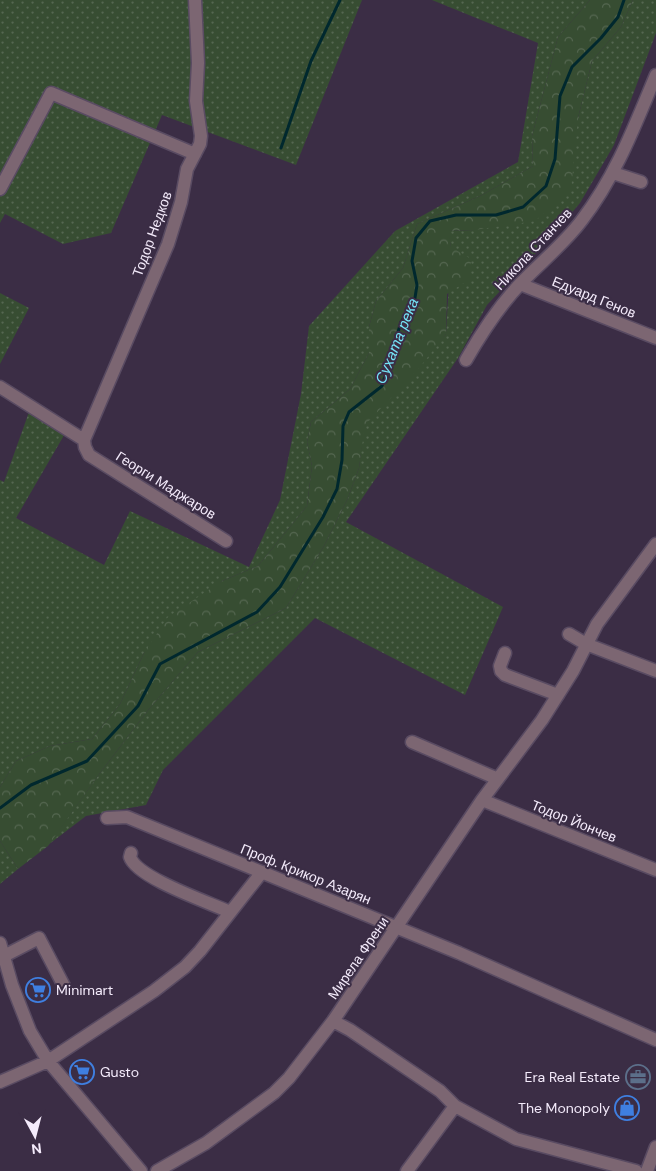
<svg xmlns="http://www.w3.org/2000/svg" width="656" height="1171" viewBox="0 0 656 1171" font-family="'DM Sans',sans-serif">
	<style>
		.grass { fill: url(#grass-dots) }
		.forest { fill: url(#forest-crowns) }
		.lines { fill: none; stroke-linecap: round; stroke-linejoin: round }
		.stream { stroke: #00282e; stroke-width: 3 }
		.minor-casing { stroke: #594b62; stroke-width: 15 }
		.minor { stroke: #7c6672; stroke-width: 12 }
		.labels { text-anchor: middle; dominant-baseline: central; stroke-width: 4; stroke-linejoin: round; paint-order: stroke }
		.street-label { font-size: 14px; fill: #f4ebfb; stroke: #3b2d45 }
		.poi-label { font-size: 14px; fill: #f4ebfb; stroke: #3b2d45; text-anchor: start }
		.water-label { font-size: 15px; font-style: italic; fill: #75e5f8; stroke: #3b2d45 }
	</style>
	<defs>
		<pattern id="grass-dots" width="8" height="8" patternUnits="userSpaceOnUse" patternTransform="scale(1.25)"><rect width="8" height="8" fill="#374d32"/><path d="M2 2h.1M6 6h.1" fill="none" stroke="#556751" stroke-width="1.8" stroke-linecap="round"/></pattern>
		<pattern id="forest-crowns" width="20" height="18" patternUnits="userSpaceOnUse" patternTransform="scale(1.25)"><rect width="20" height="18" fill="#374d32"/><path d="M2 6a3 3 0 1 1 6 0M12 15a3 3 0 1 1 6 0" fill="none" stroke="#556751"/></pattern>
	</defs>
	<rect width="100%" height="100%" fill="#3b2d45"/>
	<path class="grass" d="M0,0H362L296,165L162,115L111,233L63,244L5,214L0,223Z
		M432,0H590L558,37L532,136L533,166L482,195L417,224L403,268L376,301L369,327V353L350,389L311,422L307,442L312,466L307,506L258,566L222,581L144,653L120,704L92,739L50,746L16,761L0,787V480L4,482L29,412L70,425L16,518L104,565L130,511L249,567L280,500L301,394L309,326L395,231L518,162L538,43Z
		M633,0H656V33L614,145L580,203L553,235L487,305L458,358L346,522L503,607L465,695L315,618L163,770L146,805L86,816L48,845L100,773L149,709L198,652L286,608L324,546L348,498L359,468L364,425L446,334L451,247L448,231L474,230L578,118L592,61L621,27Z
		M0,293L29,308L0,364Z
		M0,841L18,869L0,884Z"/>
	<path class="forest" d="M590,0H633L621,27L592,61L578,118L571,190L535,221L474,230L449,231L451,247L471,259L470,279L447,294L446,334L420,367L365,425L359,468L348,498L324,546L286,608L198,652L149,709L100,773L48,846L18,869L0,841V787L16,761L50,746L92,739L120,704L144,653L168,617L222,581L258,566L307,506L312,466L307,442L311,422L350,389L369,353V327L376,301L403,268L417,224L482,195L533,166L532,136L558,37Z"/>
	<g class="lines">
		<path class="stream" d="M281,148L311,61L340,0
			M0,808L31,785L87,761L138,706L160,664L257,612L280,587L323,517L337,489L342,460L343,426L349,412L382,386L401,322L414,304L417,285L412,261L416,238L430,221L456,215H496L523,207L546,186L555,159L560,96L572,67L601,38L618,17L624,0"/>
		<defs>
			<path id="minor" d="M195,0L198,63L196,101L201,136L200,144L187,169L181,202L168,244L84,440L85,447L89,455L226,541
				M613,173L641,182
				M0,189L51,93L195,154
				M520,284L656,338
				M466,360C482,332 499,306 521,283C541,262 565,243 582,220C616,176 635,125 656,75
				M0,387L84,440
				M569,634L586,644L656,671
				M505,653L500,666L501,671L505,675L558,695
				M412,742L498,779
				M482,800L656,870
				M107,818L127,817L459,953L656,1040
				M131,853L130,857C137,878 208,902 230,912
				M0,943L12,985L30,1031L48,1061L141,1171
				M4,956L39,938L64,986
				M333,1021L350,1030L440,1091L455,1106L516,1139L636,1171
				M0,1082L48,1061L154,991L185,967L200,951L262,872
				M157,1171L206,1143L274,1093L289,1078L333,1021L482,800L542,720L573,671L597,624L656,544
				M407,1171L455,1106
				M647,1171L656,1147"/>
		</defs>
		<use href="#minor" class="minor-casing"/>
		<use href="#minor" class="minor"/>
	</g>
	<defs>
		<symbol id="supermarket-ring" viewBox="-11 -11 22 22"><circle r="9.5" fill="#3b2d45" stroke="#3f7fe0" stroke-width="1.5"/><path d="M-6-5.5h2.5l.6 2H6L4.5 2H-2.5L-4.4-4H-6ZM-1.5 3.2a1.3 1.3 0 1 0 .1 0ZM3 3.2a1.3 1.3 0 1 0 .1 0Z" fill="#3f7fe0"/></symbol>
		<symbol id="office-ring" viewBox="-11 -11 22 22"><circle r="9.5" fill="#3b2d45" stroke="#5c6f8a" stroke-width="1.5"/><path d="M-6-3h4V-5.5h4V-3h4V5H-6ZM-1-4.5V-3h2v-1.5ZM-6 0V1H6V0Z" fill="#5c6f8a"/></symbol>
		<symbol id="shop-ring" viewBox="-11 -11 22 22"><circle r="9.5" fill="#3b2d45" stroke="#3f7fe0" stroke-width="1.5"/><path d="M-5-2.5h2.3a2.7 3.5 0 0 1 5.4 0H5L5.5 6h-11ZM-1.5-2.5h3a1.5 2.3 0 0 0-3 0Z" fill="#3f7fe0"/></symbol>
	</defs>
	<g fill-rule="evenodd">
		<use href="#supermarket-ring" x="24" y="976" width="28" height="28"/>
		<use href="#supermarket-ring" x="68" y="1058" width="28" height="28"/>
		<use href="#office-ring" x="624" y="1063" width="28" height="28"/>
		<use href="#shop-ring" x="613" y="1094" width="28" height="28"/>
	</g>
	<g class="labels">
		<g class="street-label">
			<text transform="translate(152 234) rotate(-70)">Тодор Недков</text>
			<text transform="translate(533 249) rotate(-47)">Никола Станчев</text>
			<text transform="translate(594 297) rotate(22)">Едуард Генов</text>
			<text transform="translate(166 485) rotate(32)">Георги Маджаров</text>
			<text transform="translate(574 821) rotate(22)">Тодор Йончев</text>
			<text transform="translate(306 874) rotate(22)">Проф. Крикор Азарян</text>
			<text transform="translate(358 958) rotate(-56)">Мирела Френи</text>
		</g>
		<g class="poi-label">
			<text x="56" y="990">Minimart</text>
			<text x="100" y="1072">Gusto</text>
			<text x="620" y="1077" text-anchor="end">Era Real Estate</text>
			<text x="610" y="1108" text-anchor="end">The Monopoly</text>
		</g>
		<g class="water-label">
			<text transform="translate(397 341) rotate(-68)">Сухата река</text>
		</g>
	</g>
	<g transform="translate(35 1136) rotate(173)" stroke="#3b2d45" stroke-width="4" paint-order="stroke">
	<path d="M0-4L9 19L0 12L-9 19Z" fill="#f4ebfb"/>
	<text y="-8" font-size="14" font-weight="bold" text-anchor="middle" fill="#f4ebfb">N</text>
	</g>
</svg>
